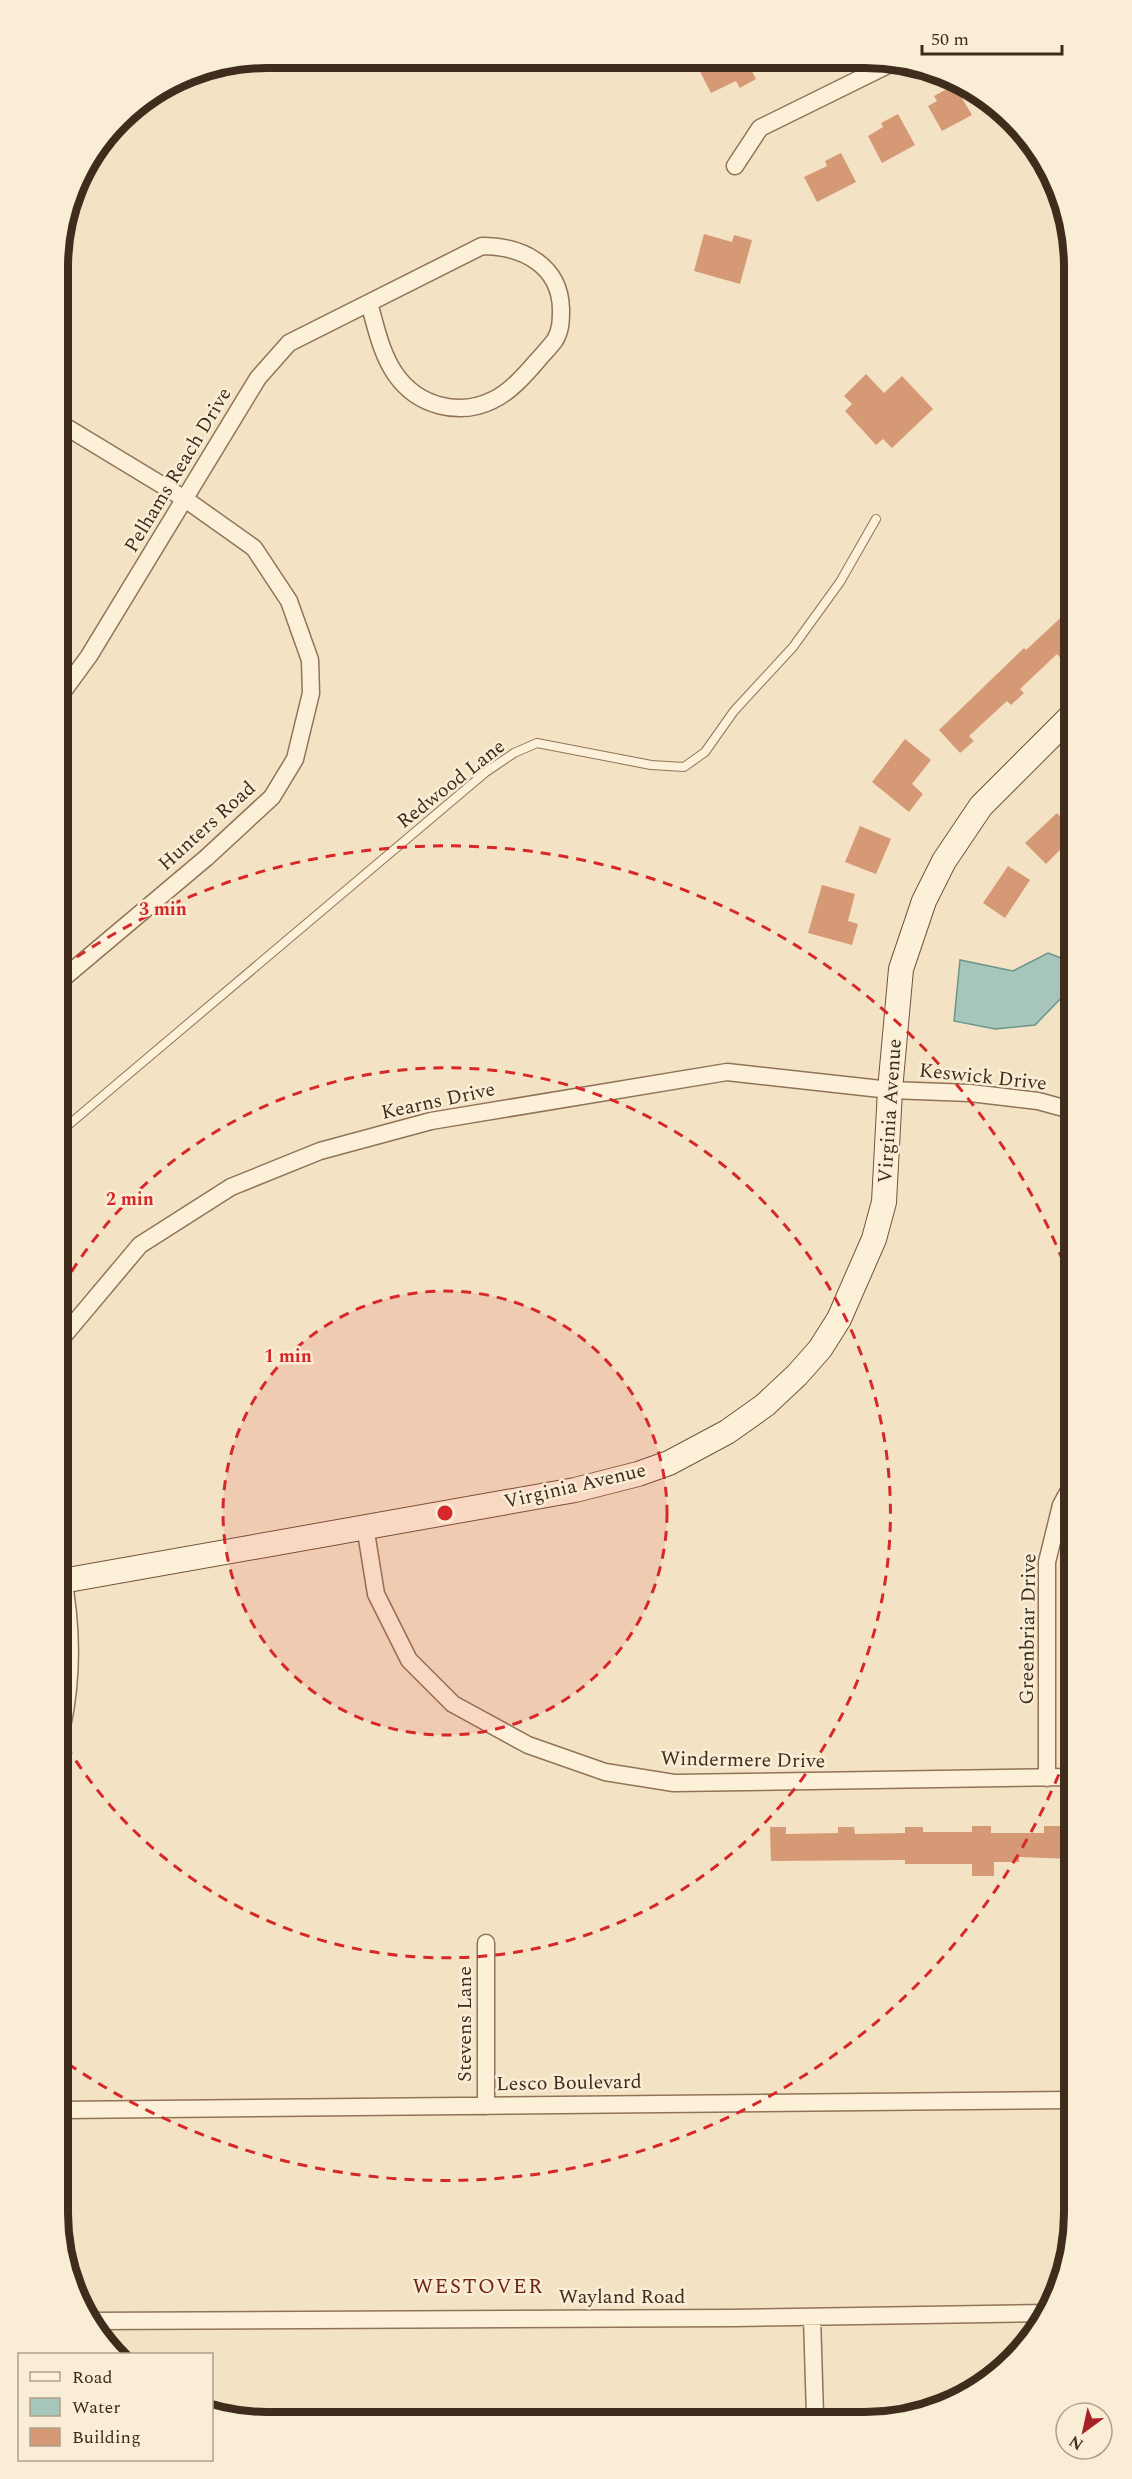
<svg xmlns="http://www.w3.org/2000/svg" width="1132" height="2479" viewBox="0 0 1132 2479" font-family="Spectral,serif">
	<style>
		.water { fill: #a7c6bb; stroke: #6c9689; stroke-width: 1.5 }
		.building { fill: #d69976 }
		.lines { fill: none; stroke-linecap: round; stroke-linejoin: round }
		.lane-casing { stroke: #917358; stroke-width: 10 }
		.street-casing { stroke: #917358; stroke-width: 19 }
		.secondary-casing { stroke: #73543b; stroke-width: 26 }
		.lane { stroke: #fdf0d9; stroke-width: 8 }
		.street { stroke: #fdf0d9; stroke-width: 16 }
		.secondary { stroke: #fdf0d9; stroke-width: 24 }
		.ring { fill: none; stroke: #d62828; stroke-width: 3; stroke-dasharray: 10 8 }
		.labels { text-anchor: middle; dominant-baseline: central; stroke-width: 5; stroke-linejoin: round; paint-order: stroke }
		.street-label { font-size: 20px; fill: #3f2c1d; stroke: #faedd5 }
		.neighbourhood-label { font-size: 21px; letter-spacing: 1.5px; fill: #712517; stroke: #faedd5 }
		.rim { fill: none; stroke: #3f2c1d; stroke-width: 8 }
		.centre { fill: #d62828; stroke: #faedd5; stroke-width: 3 }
		.ring-label { font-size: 18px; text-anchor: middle; font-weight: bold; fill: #d62828; stroke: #faedd5; stroke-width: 5; stroke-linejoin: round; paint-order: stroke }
	</style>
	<rect width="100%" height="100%" fill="#f3e3c4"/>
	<path class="water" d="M1048,953L1069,961L1070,989L1035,1025L995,1029L954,1021L960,960L1013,971Z"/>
	<path class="building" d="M694,60H746L756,79L740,88L736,81L711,93Z
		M954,85L972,115L942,131L928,106L937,101L934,96Z
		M898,114L915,145L882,163L868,136L883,127L881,123Z
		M841,153L856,182L817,202L804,177L827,166L825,161Z
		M704,234L732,242L734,235L752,240L740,284L694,271Z
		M866,374L884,393L902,376L933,409L892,448L883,439L876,445L845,411L852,404L844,396Z
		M1069,610V668L1057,654L1020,689L1024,693L1011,705L1007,701L969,736L974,741L960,753L939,730L1024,648L1026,650Z
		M905,739L931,760L912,784L923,794L909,812L872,782Z
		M1057,813L1070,826V840L1046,864L1025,843Z
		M860,826L891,839L876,874L845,862Z
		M1008,866L1030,880L1005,918L983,903Z
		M822,885L855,894L848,921L858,924L852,945L808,933Z
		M972,1826H991V1833H1044V1826H1060V1831H1073V1859L1019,1857V1862H994V1876H972V1864H905V1860L771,1861L770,1827H786V1834L838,1833V1827H854L855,1834L905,1833V1827H923V1832H972Z"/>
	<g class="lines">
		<defs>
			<path id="lane" d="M60,1132L486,772L514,753L537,743L651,765L684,767L705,752L734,711L793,647L840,582L876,519"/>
			<path id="street" d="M735,166L760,128L896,61
				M58,422L185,499L254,548L289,601L310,660L311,693L295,759L272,797L206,858L60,981
				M59,697L89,656L258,378L289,343L482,246C522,246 560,265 561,309C561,320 561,330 555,340C550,347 543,354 537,361C525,375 510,392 493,400C459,417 418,406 396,375C381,354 376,327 369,303
				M61,1339L140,1245L231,1187L320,1151L431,1121L727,1072L890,1090L970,1093L1038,1101L1071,1110
				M365,1526L376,1594L409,1660L453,1704L528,1745L605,1772L674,1783L1073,1777
				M62,1573C72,1624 73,1676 62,1727
				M1047,1778V1562L1061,1505L1072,1485
				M486,2106V1943
				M64,2110L1074,2100
				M812,2317L815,2415
				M89,2321L732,2318L1046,2313"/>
			<path id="secondary" d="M62,1581L575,1490L638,1474L669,1463L727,1432L765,1405L797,1375L820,1349L839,1319L874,1239L884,1202L890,1090L901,969L924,901L944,861L981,806L1069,718"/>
		</defs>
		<use href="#lane" class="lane-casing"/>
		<use href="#street" class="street-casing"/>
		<use href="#secondary" class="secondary-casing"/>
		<use href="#lane" class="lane"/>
		<use href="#street" class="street"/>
		<use href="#secondary" class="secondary"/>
	</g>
	<circle cx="445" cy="1513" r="222" fill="#d62828" fill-opacity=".12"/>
	<g class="ring">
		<circle cx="445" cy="1513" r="222"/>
		<path d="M62 1287A445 445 0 1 1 64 1742"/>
		<path d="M1072 1741A667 667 0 0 1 67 2063M62 967A667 667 0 0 1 1070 1279"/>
	</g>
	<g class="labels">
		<g class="street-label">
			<text transform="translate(178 470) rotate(-59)">Pelhams Reach Drive</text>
			<text transform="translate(451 784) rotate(-38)">Redwood Lane</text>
			<text transform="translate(207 826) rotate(-42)">Hunters Road</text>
			<text transform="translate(983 1077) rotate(6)">Keswick Drive</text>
			<text transform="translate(438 1101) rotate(-12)">Kearns Drive</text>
			<text transform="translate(890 1111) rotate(-86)">Virginia Avenue</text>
			<text transform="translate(575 1486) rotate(-13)">Virginia Avenue</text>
			<text transform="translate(1028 1629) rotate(-89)">Greenbriar Drive</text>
			<text transform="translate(743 1760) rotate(1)">Windermere Drive</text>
			<text transform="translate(465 2024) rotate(-90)">Stevens Lane</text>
			<text transform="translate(569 2083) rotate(-1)">Lesco Boulevard</text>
			<text x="622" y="2297">Wayland Road</text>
		</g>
		<g class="neighbourhood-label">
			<text x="478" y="2287">WESTOVER</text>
		</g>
	</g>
	<path d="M0 0H1132V2479H0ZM267 68H865A199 199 0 0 1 1064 267V2213A199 199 0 0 1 865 2412H267A199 199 0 0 1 68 2213V267A199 199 0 0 1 267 68Z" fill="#faedd5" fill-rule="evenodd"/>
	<path class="rim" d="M267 68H865A199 199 0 0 1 1064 267V2213A199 199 0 0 1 865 2412H267A199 199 0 0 1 68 2213V267A199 199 0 0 1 267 68Z"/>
	<circle cx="445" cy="1513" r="9" class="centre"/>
	<g class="ring-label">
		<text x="163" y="915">3 min</text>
		<text x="130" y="1205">2 min</text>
		<text x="288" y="1362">1 min</text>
	</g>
	<rect x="18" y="2353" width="195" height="108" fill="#faedd5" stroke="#afa08b" stroke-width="1.5"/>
	<rect x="30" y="2372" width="30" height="9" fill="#fdf0d9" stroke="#afa08b" stroke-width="1.5"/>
	<text x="72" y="2383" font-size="18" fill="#3f2c1d">Road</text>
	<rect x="30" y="2398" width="30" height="18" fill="#a7c6bb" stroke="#afa08b" stroke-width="1.5"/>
	<text x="72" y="2413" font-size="18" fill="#3f2c1d">Water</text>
	<rect x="30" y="2428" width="30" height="18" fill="#d69976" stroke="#afa08b" stroke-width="1.5"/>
	<text x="72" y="2443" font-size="18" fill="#3f2c1d">Building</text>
	<g transform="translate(1084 2431) rotate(213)"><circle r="28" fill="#faedd5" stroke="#afa08b" stroke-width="1.5"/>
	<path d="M0-4.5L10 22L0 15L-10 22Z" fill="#a82028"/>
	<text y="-9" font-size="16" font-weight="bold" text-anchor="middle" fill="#3f2c1d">N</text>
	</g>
	<path d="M922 45v9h140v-9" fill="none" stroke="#3f2c1d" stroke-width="3"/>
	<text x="931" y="45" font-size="18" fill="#3f2c1d" stroke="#faedd5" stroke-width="4.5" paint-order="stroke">50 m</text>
</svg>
